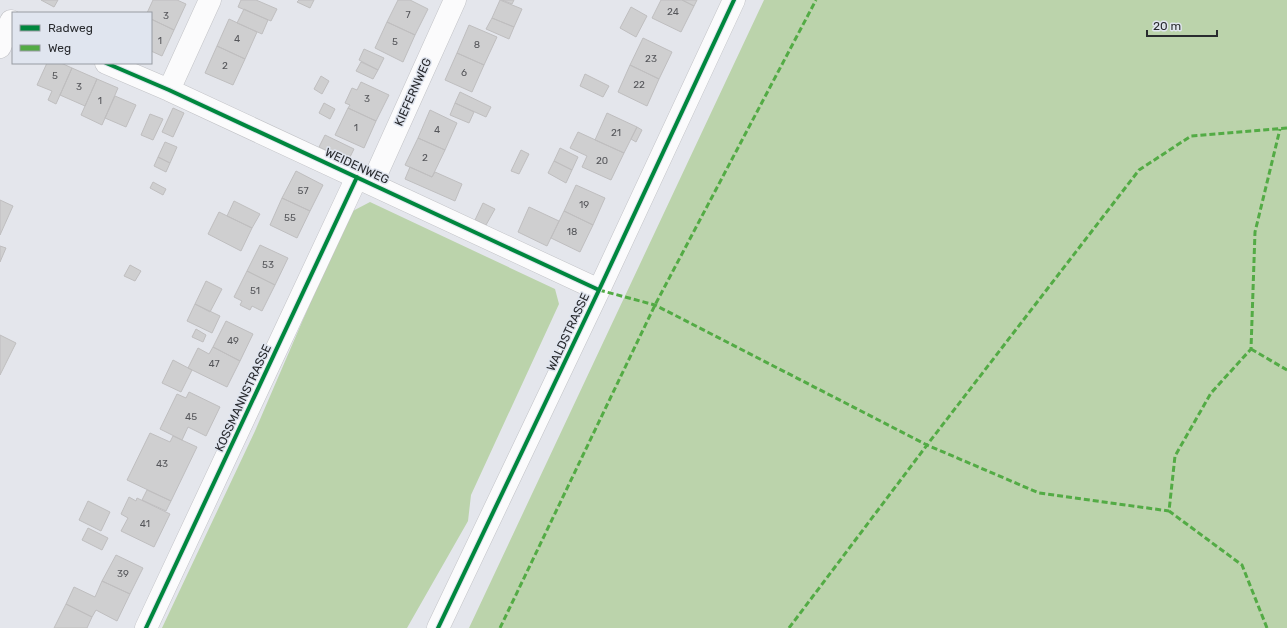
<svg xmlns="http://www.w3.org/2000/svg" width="1287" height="628" viewBox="0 0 1287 628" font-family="Rubik,sans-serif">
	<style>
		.green { fill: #bbd3ab }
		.building { fill: #cfcfd0; stroke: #bfbebf }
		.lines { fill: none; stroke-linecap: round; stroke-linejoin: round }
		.minor-casing { stroke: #c2c3c7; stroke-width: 23 }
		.minor { stroke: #fbfbfc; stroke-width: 22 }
		.quiet { stroke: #53ab45; stroke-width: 3; stroke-dasharray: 6 3; stroke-linecap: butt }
		.cycleway-casing { stroke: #e0e5ef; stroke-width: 6 }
		.cycleway { stroke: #00873e; stroke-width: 4 }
		.labels { text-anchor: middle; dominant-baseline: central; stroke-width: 3; stroke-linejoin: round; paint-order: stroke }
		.number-label { font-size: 10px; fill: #55565a }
		.street-label { font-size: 12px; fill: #292b2f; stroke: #e0e5ef }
	</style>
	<rect width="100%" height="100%" fill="#e4e6ec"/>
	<path class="green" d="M764,0H1287V628H469Z
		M370,202L555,289L559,304L471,495L468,521L407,628H162L255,431L349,213Z"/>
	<path class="building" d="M41,0H58L54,7Z
		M153,0H177L186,4L174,30L151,19V13H147Z
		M241,0H256L277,9L271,21L238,7Z
		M299,0H314L310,8L297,2Z
		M398,0H410L428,9L415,35L387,22Z
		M500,0L522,9L514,27L492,18Z
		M502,0H514L512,4Z
		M661,0H682L694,6L681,32L652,18Z
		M682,0H697L694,6Z
		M631,7L647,16L636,37L620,28Z
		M244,9L268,20L262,34L237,23Z
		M492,18L514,27L509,39L486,29Z
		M151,19L174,30L162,56L151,51Z
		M229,19L257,32L245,59L217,46Z
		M387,22L415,35L403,62L375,48Z
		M469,25L497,37L484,65L457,53Z
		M643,38L672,52L659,79L630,65Z
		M217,46L245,59L233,85L205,73Z
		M364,49L384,58L378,70L359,60Z
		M457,53L484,65L472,92L445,80Z
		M361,62L378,70L373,79L356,71Z
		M47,63H61L72,68L56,104L48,100L52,91L37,85Z
		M630,65L659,79L647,106L618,92Z
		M72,68L97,79L85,106L60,95Z
		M585,74L609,86L603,97L580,86Z
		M321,76L329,81L322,94L314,89Z
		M97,79L118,88L102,125L81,115Z
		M361,82L389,95L376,121L348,108L350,105L345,103L352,88L357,90Z
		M460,92L491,107L486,117L455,103Z
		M115,96L136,105L126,127L105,118Z
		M324,103L335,109L330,119L319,113Z
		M455,103L474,112L469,123L450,115Z
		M173,108L184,113L173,137L162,132Z
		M348,108L376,121L364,148L335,135Z
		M430,110L457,123L445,150L418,138Z
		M607,113L637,127L624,153L595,140Z
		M150,114L163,119L153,140L141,135Z
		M637,127L642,130L636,142L631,139Z
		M578,132L624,153L611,180L582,167L587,156L570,148Z
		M325,135L354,149L348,161L319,147Z
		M418,138L445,150L432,177L405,165Z
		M165,142L177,147L170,163L158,157Z
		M560,148L578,157L572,170L554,161Z
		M521,150L529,154L519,174L511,171Z
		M158,157L170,163L166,172L154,166Z
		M554,161L572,170L566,183L548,173Z
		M410,167L432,177L435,172L462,184L455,201L405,179Z
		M296,171L323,185L310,211L282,198Z
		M153,182L166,189L163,195L150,188Z
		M576,185L605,198L593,225L564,211Z
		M282,198L310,211L297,238L270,225Z
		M0,200L13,206L0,235Z
		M234,201L260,214L252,228L227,216Z
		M483,203L495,209L486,225L475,220Z
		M529,207L559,221L547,246L518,232Z
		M564,211L593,225L580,252L551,238Z
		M219,212L252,228L241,251L208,234Z
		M260,245L288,258L275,285L247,271Z
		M0,246L6,248L0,262Z
		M130,265L141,271L135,281L124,276Z
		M247,271L275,285L262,311L252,306L250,310L240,305L242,301L234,297Z
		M206,281L222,289L210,312L195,304Z
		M195,304L220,316L212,333L187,321Z
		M226,321L253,334L240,361L213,347Z
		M196,329L206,335L203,342L192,337Z
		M0,335L16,343L0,375Z
		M213,347L240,361L227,387L188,368L198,348L209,354Z
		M173,360L192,370L181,392L162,383Z
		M189,392L220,407L206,436L188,427L182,440L160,429L177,394L186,398Z
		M150,433L170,442L173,436L197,447L171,501L127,480Z
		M147,490L171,501L166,511L142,500Z
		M129,497L136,501L137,498L170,514L154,547L121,531L128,518L121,514Z
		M88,501L110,512L101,531L79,520Z
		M88,528L108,538L102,550L82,540Z
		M116,555L143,568L130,594L102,581Z
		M102,581L130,594L117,621L96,610L92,617L66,604L74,587L95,597Z
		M66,604L92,617L87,628H54Z"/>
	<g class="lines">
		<defs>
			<path id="minor" d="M0,47L11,21
				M106,63L169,90L599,290
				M169,90L210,0
				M372,184L455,0
				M146,628L357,177
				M438,628L599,290L734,0"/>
		</defs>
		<use href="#minor" class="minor-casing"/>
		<use href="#minor" class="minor"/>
		<path class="quiet" d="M599,290L655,305L927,445L1039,493L1169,511
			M1251,349L1287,370
			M500,628L655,305L816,0
			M789,628L927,445L1139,170L1191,136L1287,128
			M1267,628L1242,565L1169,511L1175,456L1211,393L1251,349L1255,232L1280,129"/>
		<defs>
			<path id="cycleway" d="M106,63L169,90L599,290
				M146,628L357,177
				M438,628L599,290L734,0"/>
		</defs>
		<use href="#cycleway" class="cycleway-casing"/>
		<use href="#cycleway" class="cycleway"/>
	</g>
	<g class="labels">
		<g class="number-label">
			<text x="673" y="12">24</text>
			<text x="408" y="15">7</text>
			<text x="166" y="16">3</text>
			<text x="237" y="39">4</text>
			<text x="160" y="41">1</text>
			<text x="395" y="42">5</text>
			<text x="477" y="45">8</text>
			<text x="651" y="59">23</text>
			<text x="225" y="66">2</text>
			<text x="464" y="73">6</text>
			<text x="55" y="76">5</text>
			<text x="639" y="85">22</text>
			<text x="79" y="87">3</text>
			<text x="367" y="99">3</text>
			<text x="100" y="101">1</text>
			<text x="356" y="128">1</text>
			<text x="437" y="130">4</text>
			<text x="616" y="133">21</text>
			<text x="425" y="158">2</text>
			<text x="602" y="161">20</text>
			<text x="303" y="191">57</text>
			<text x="584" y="205">19</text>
			<text x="290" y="218">55</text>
			<text x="572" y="232">18</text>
			<text x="268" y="265">53</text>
			<text x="255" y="291">51</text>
			<text x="233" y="341">49</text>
			<text x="214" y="364">47</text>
			<text x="191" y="417">45</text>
			<text x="162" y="464">43</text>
			<text x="145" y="524">41</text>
			<text x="123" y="574">39</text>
		</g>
		<g class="street-label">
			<text transform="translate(413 92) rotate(-66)">KIEFERNWEG</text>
			<text transform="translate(357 166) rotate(25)">WEIDENWEG</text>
			<text transform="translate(568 332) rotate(-65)">WALDSTRASSE</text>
			<text transform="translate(243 398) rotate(-65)">KOSSMANNSTRASSE</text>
		</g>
	</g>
	<rect x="12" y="12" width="140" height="52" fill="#e0e5ef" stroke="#979ba2"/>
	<rect x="20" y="25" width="20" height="6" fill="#00873e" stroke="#979ba2"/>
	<text x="48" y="32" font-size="12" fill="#292b2f">Radweg</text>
	<rect x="20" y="45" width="20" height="6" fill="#53ab45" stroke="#979ba2"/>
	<text x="48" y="52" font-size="12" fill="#292b2f">Weg</text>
	<path d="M1147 30v6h70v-6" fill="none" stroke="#292b2f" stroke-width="2"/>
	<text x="1153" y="30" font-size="12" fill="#292b2f" stroke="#e0e5ef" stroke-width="3" paint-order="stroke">20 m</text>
</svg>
